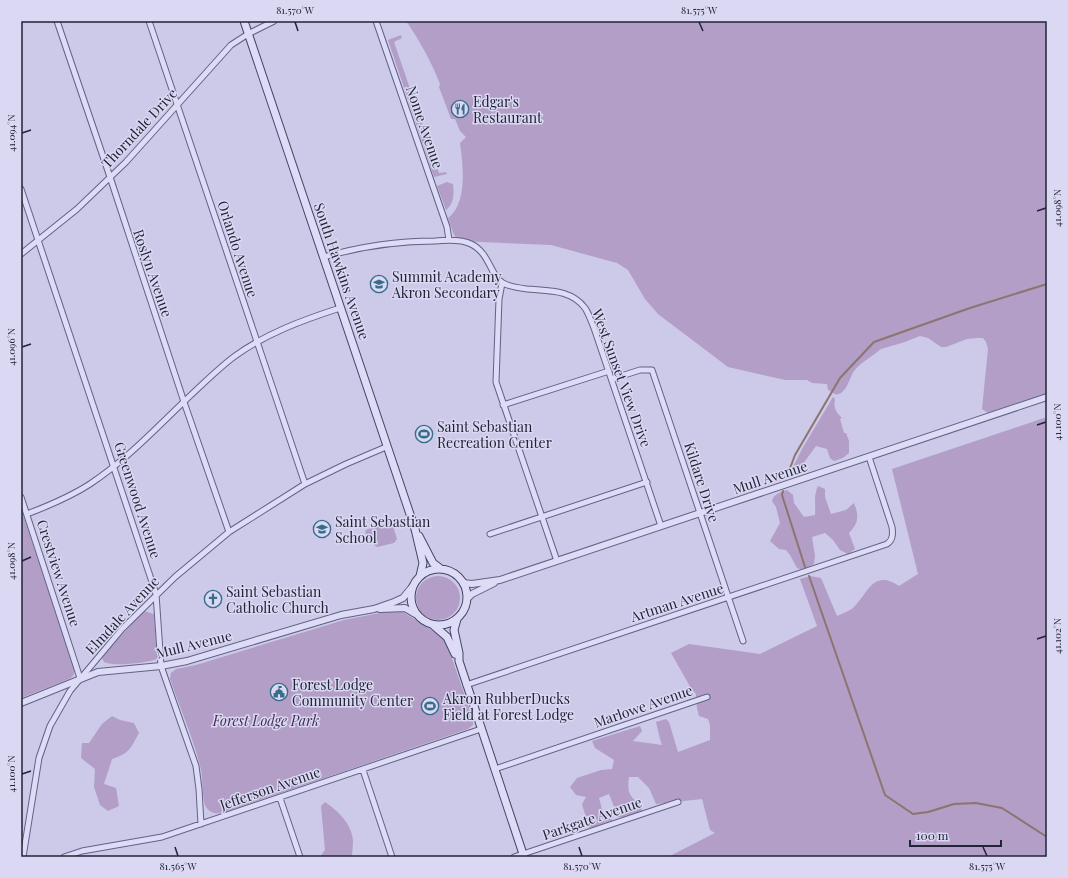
<svg xmlns="http://www.w3.org/2000/svg" width="1068" height="878" viewBox="0 0 1068 878" font-family="'Playfair Display',serif">
	<style>
		.green { fill: #b29ec6 }
		.lines { fill: none; stroke-linecap: round; stroke-linejoin: round }
		.stream { stroke: #8c7471; stroke-width: 2 }
		.minor-casing { stroke: #606384; stroke-width: 7 }
		.tertiary-casing { stroke: #606384; stroke-width: 8 }
		.secondary-casing { stroke: #434766; stroke-width: 9 }
		.minor { stroke: #dddbf5; stroke-width: 5 }
		.tertiary { stroke: #dddbf5; stroke-width: 6 }
		.secondary { stroke: #dddbf5; stroke-width: 7 }
		.ticks { fill: none; stroke: #212436; stroke-width: 1.5 }
		.labels { text-anchor: middle; dominant-baseline: central; stroke-width: 3; stroke-linejoin: round; paint-order: stroke }
		.poi-label { font-size: 14px; fill: #212436; stroke: #dad8f2; text-anchor: start }
		.street-label { font-size: 14px; fill: #212436; stroke: #dad8f2 }
		.park-label { font-size: 14px; font-style: italic; fill: #422b50; stroke: #dad8f2 }
		.neatline { fill: none; stroke: #212436; stroke-width: 1.5 }
		.ticks-label { font-size: 10px; text-anchor: middle; fill: #212436 }
	</style>
	<rect width="100%" height="100%" fill="#ccc9e9"/>
	<path class="green" d="M406,21H1047V394L988,413L982,409L988,349L986,342L983,338H977L967,339L946,347H941L928,338L920,336L905,342L881,349C873,356 861,362 854,371C850,377 847,391 839,394C835,396 831,391 828,390L827,384L812,383L807,380H785L728,367L658,314L645,299L628,270L617,263L551,245L459,241L454,235L448,218C468,203 463,165 460,143L466,137L460,131L455,119H451L439,87L440,84C431,61 420,41 406,21Z
		M401,35L402,38L394,42L439,173L446,172L447,174L434,177L388,40Z
		M447,182L453,184C454,194 454,204 446,210L437,186Z
		M833,397L835,399C833,408 836,412 842,418L840,419L844,433H846L849,441V453L843,458L834,461L830,458L827,449L816,446L800,468L793,467L802,449Z
		M1047,417V857H670V856L715,833L710,830L702,799L656,804L649,788L638,777H629C627,793 629,796 641,805L642,811L625,817H618L609,794L599,798L603,813L611,815L612,821L606,822L599,826L589,828L582,804L586,797L576,795L570,787L577,778L601,770L612,769L614,760L595,748L592,741L640,726L642,731L633,741L662,745L660,739L656,722L666,719L669,722L678,752L710,740V725L708,719L699,716L697,708L696,694L692,690L671,653L689,644L760,654L817,626L800,579L810,576L821,578L837,616C843,613 850,611 854,607C869,592 873,569 899,586L918,574L892,469Z
		M818,486L825,489V497L831,514L846,510L854,503C859,516 859,522 849,533L855,549L848,554L840,550L833,540L825,533L812,537L815,556L814,564L803,570L797,568L790,555L786,550L779,549L770,541L780,523L776,507L772,501C774,494 780,492 787,490L793,495L794,503L804,517L815,515C816,503 813,497 818,486Z
		M21,509L75,671L73,676L69,679L21,698Z
		M391,520L397,539L394,543L377,547L374,545V541L368,538L365,532L366,530Z
		M416 598a22 22 0 1 1 44 0a22 22 0 1 1-44 0Z
		M395,610L403,612L444,638L447,644L473,719V725L468,729L222,813C215,814 210,813 206,807C202,800 203,779 201,770C194,739 180,709 170,679L171,673L176,669L196,665L344,620Z
		M144,611L154,614L157,659C146,663 114,667 104,662L102,658L103,655Z
		M112,716L120,720L134,723L139,733C130,749 130,753 112,759L104,784L116,788L119,806L108,811L100,805L94,787L95,769L81,758L82,743H89L102,724Z
		M325,802C338,811 352,824 353,841C353,846 352,852 352,857H320L325,850L321,806Z"/>
	<g class="lines">
		<path class="stream" d="M789,471L795,455L840,378L874,342L970,308L1047,284
			M783,491L782,495L805,567
			M809,576L885,795L913,814L928,812L954,804L976,803L1002,808L1047,837"/>
		<defs>
			<path id="minor" d="M57,21L110,177L184,402L229,532
				M149,21L305,484
				M376,21L447,227L449,240
				M21,189L156,594L161,666L196,766L199,789L201,824
				M21,254L77,209L126,162L231,45L248,34L274,21
				M324,257C362,246 396,241 435,241C446,240 461,239 471,244C490,253 490,276 503,283C510,287 519,288 527,289C548,291 571,289 585,308C589,314 591,321 594,328L661,526
				M502,283L499,299L496,382L557,561
				M612,379L640,370H652L743,641
				M503,405L609,371
				M21,497L80,678
				M27,514C48,506 70,497 90,484C128,459 159,425 192,394C206,381 220,367 235,356C267,333 303,320 340,308
				M490,534L647,482
				M466,685L887,544C893,540 893,534 892,527L869,457
				M495,769L707,697
				M363,770L392,857
				M280,798L300,857
				M23,857L39,758L50,726L70,691L122,629L175,577L229,532L305,484L346,464L386,447
				M64,857L82,851L162,837L481,729
				M514,857L678,802"/>
			<path id="tertiary" d="M463,583L472,584L500,580L1047,397
				M467,599L472,594L494,583
				M380,609L405,608L415,614
				M21,703L98,672L161,666L187,661L341,615L374,609L394,602L403,598L412,587"/>
			<path id="secondary" d="M244,21L415,529L423,563L420,576
				M419,536L433,563L441,569
				M411 597a28 28 0 1 1 56 0a28 28 0 1 1-56 0Z
				M457,619L454,630L459,653V661L524,857
				M433,625L447,637L455,654"/>
		</defs>
		<use href="#minor" class="minor-casing"/>
		<use href="#tertiary" class="tertiary-casing"/>
		<use href="#secondary" class="secondary-casing"/>
		<use href="#minor" class="minor"/>
		<use href="#tertiary" class="tertiary"/>
		<use href="#secondary" class="secondary"/>
	</g>
	<path class="ticks" d="M295,22L298,31M699,22L703,31M22,133L31,130M1037,211L1046,208M22,347L31,344M1037,425L1046,422M22,561L31,557M1037,639L1046,636M22,774L31,771M175,847L178,856M579,847L582,856M983,847L987,856"/>
	<defs>
		<symbol id="restaurant-ring" viewBox="-11 -11 22 22"><circle r="9.5" fill="#dad8f2" stroke="#376c8b" stroke-width="1.5"/><path d="M-5-6h1v4h1v-4h1v4h1v-4h1v5L-1.5 .5V6h-2V.5L-5-1ZM5-6V6H3V1.5H1.5Q1.5-4 5-6Z" fill="#376c8b"/></symbol>
		<symbol id="school-ring" viewBox="-11 -11 22 22"><circle r="9.5" fill="#dad8f2" stroke="#376c8b" stroke-width="1.5"/><path d="M0-5L7-2L0 1L-7-2ZM-4 1L0 2.5L4 1V4Q0 6-4 4Z" fill="#376c8b"/></symbol>
		<symbol id="stadium-ring" viewBox="-11 -11 22 22"><circle r="9.5" fill="#dad8f2" stroke="#376c8b" stroke-width="1.5"/><path d="M0-5a6.5 5 0 1 0 0 10a6.5 5 0 1 0 0-10ZM-3.5-1.8h7v3.6h-7Z" fill="#376c8b"/></symbol>
		<symbol id="church-ring" viewBox="-11 -11 22 22"><circle r="9.5" fill="#dad8f2" stroke="#376c8b" stroke-width="1.5"/><path d="M-1.2-6h2.4v3.5h3.3v2.4h-3.3V6h-2.4V-.1h-3.3v-2.4h3.3Z" fill="#376c8b"/></symbol>
		<symbol id="civic-ring" viewBox="-11 -11 22 22"><circle r="9.5" fill="#dad8f2" stroke="#376c8b" stroke-width="1.5"/><path d="M-.6-6.5H3V-4.5H.6V-3L4-1V1h2V6H-6V1h2V-1L-.6-3ZM-1.2 2.5V6h2.4V2.5Z" fill="#376c8b"/></symbol>
	</defs>
	<g fill-rule="evenodd">
		<use href="#restaurant-ring" x="450" y="99" width="20" height="20"/>
		<use href="#school-ring" x="369" y="274" width="20" height="20"/>
		<use href="#stadium-ring" x="414" y="424" width="20" height="20"/>
		<use href="#school-ring" x="312" y="519" width="20" height="20"/>
		<use href="#church-ring" x="203" y="589" width="20" height="20"/>
		<use href="#civic-ring" x="269" y="682" width="20" height="20"/>
		<use href="#stadium-ring" x="420" y="696" width="20" height="20"/>
	</g>
	<g class="labels">
		<g class="poi-label">
			<text x="473" y="101">Edgar's<tspan x="473" dy="16">Restaurant</tspan></text>
			<text x="392" y="276">Summit Academy<tspan x="392" dy="16">Akron Secondary</tspan></text>
			<text x="437" y="426">Saint Sebastian<tspan x="437" dy="16">Recreation Center</tspan></text>
			<text x="335" y="521">Saint Sebastian<tspan x="335" dy="16">School</tspan></text>
			<text x="226" y="591">Saint Sebastian<tspan x="226" dy="16">Catholic Church</tspan></text>
			<text x="292" y="684">Forest Lodge<tspan x="292" dy="16">Community Center</tspan></text>
			<text x="443" y="698">Akron RubberDucks<tspan x="443" dy="16">Field at Forest Lodge</tspan></text>
		</g>
		<g class="street-label">
			<text transform="translate(425 127) rotate(71)">Nome Avenue</text>
			<text transform="translate(139 128) rotate(-47)">Thorndale Drive</text>
			<text transform="translate(238 249) rotate(72)">Orlando Avenue</text>
			<text transform="translate(342 271) rotate(71)">South Hawkins Avenue</text>
			<text transform="translate(153 273) rotate(71)">Roslyn Avenue</text>
			<text transform="translate(622 378) rotate(70)">West Sunset View Drive</text>
			<text transform="translate(770 477) rotate(-18)">Mull Avenue</text>
			<text transform="translate(702 482) rotate(72)">Kildare Drive</text>
			<text transform="translate(138 500) rotate(72)">Greenwood Avenue</text>
			<text transform="translate(59 573) rotate(72)">Crestview Avenue</text>
			<text transform="translate(677 602) rotate(-18)">Artman Avenue</text>
			<text transform="translate(122 615) rotate(-47)">Elmdale Avenue</text>
			<text transform="translate(194 644) rotate(-14)">Mull Avenue</text>
			<text transform="translate(643 706) rotate(-19)">Marlowe Avenue</text>
			<text transform="translate(270 788) rotate(-19)">Jefferson Avenue</text>
			<text transform="translate(592 818) rotate(-19)">Parkgate Avenue</text>
		</g>
		<g class="park-label">
			<text x="266" y="720">Forest Lodge Park</text>
		</g>
	</g>
	<rect width="1068" height="878" fill="none" stroke="#dad8f2" stroke-width="44"/>
	<path d="M910 840v6h91v-6" fill="none" stroke="#212436" stroke-width="2"/>
	<text x="916" y="840" font-size="12" fill="#212436" stroke="#dad8f2" stroke-width="3" paint-order="stroke">100 m</text>
	<rect x="22" y="22" width="1024" height="834" class="neatline"/>
	<g class="ticks-label">
		<text x="295" y="14">81.570°W</text>
		<text x="699" y="14">81.575°W</text>
		<text transform="translate(11 133) rotate(-90)" y="4">41.094°N</text>
		<text transform="translate(1057 208) rotate(-90)" y="4">41.098°N</text>
		<text transform="translate(11 347) rotate(-90)" y="4">41.096°N</text>
		<text transform="translate(1057 422) rotate(-90)" y="4">41.100°N</text>
		<text transform="translate(11 561) rotate(-90)" y="4">41.098°N</text>
		<text transform="translate(1057 636) rotate(-90)" y="4">41.102°N</text>
		<text transform="translate(11 774) rotate(-90)" y="4">41.100°N</text>
		<text x="178" y="870">81.565°W</text>
		<text x="582" y="870">81.570°W</text>
		<text x="987" y="870">81.575°W</text>
	</g>
</svg>
